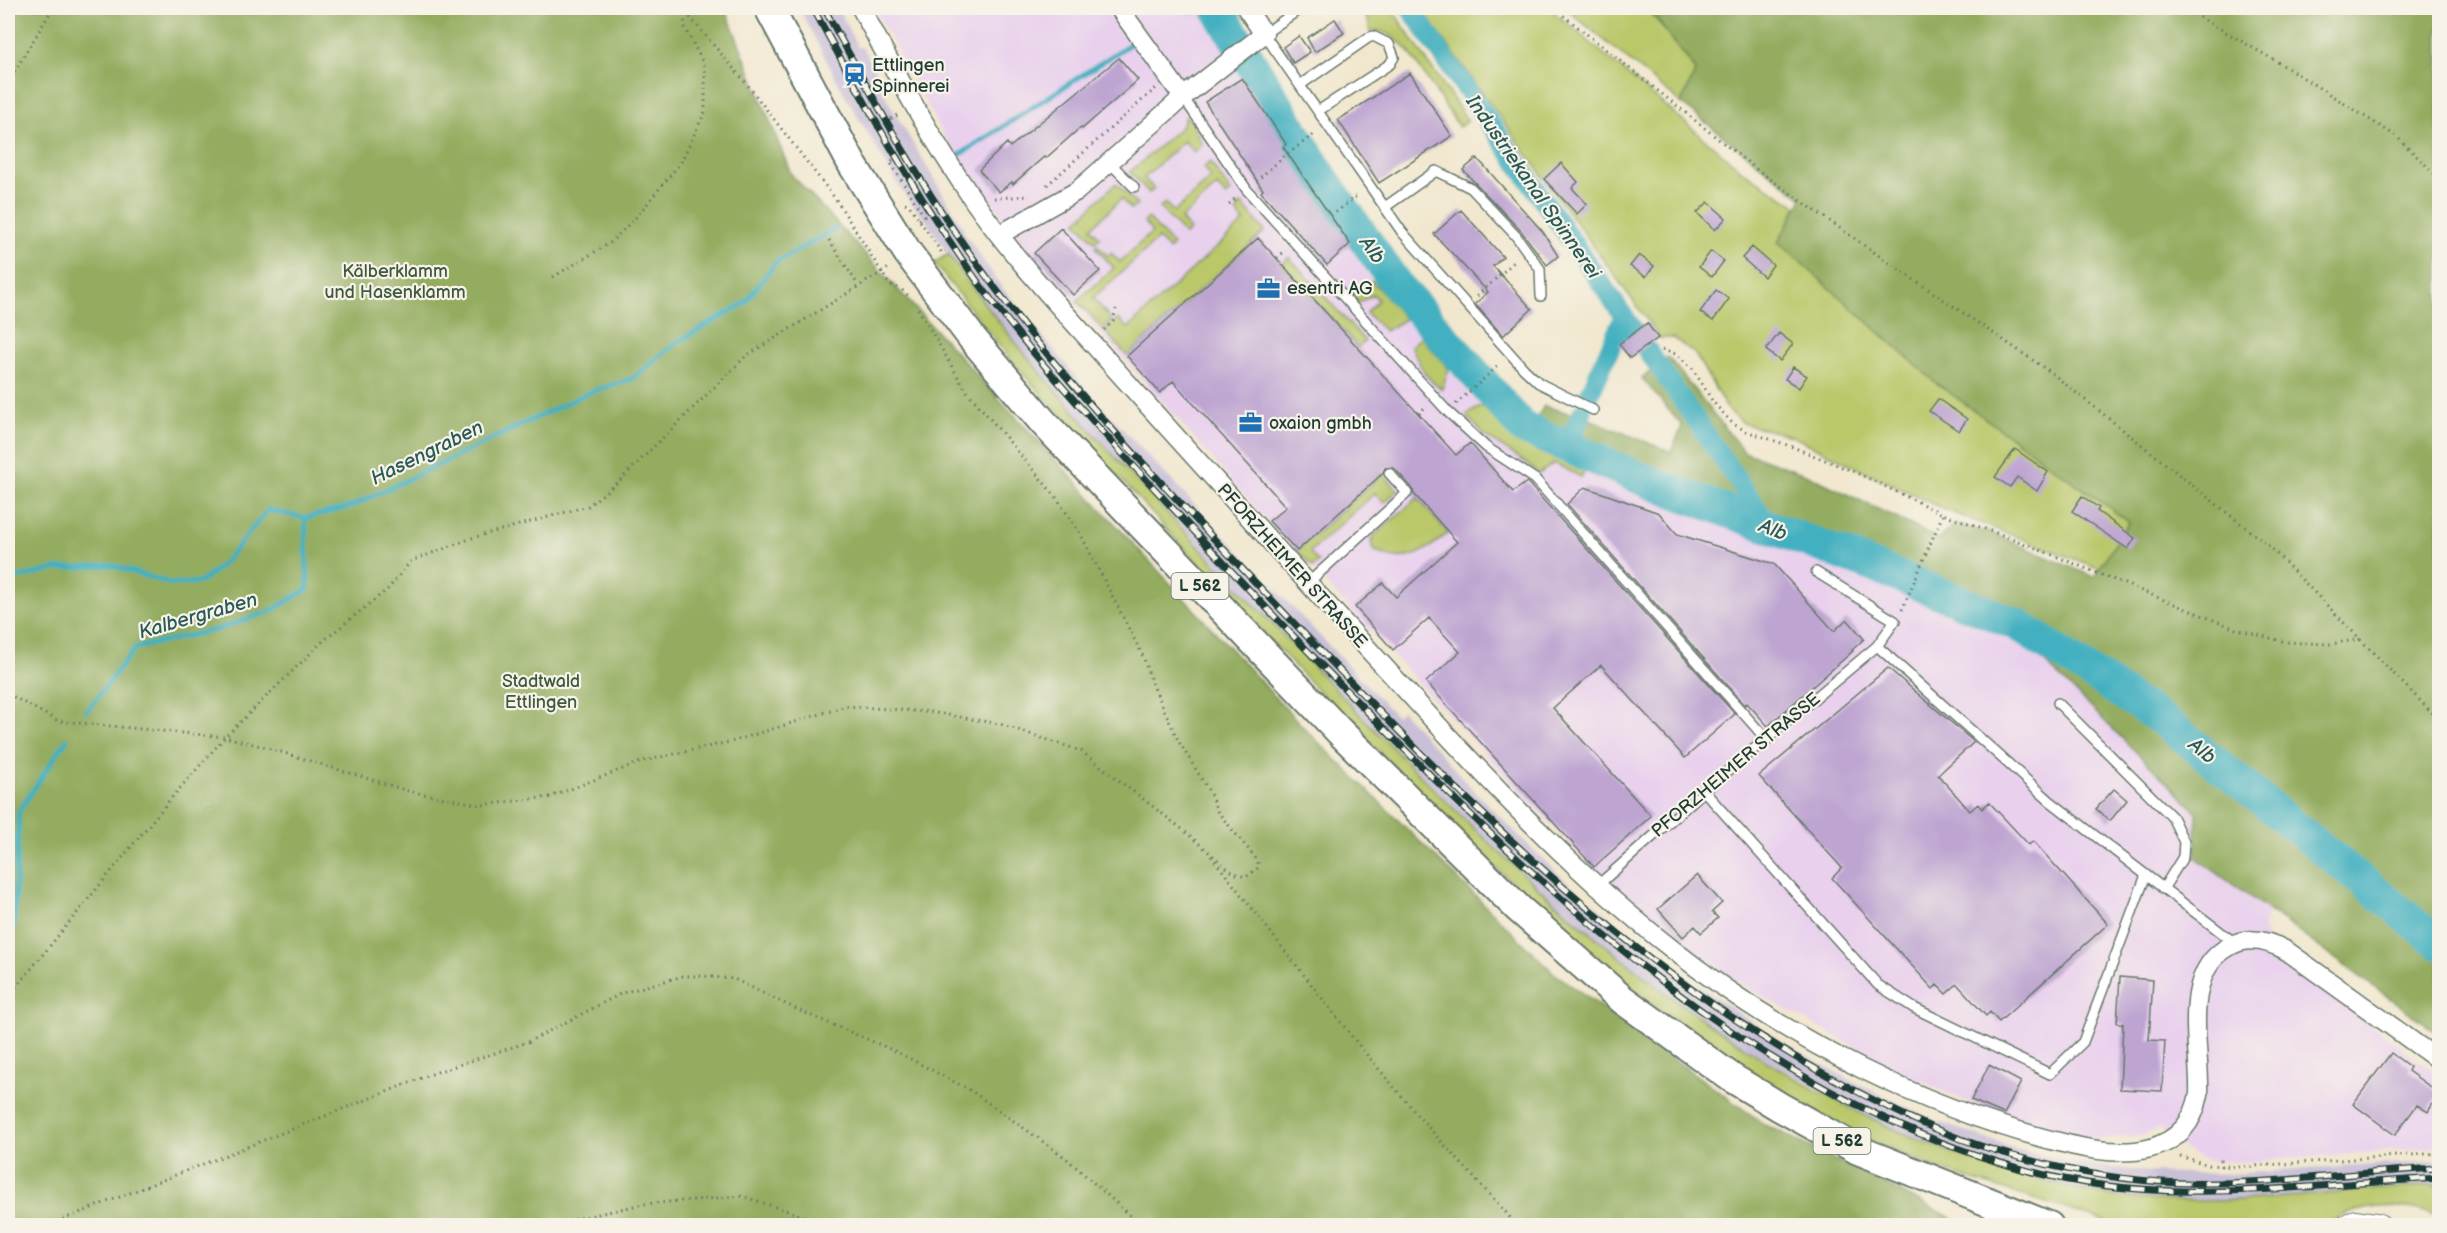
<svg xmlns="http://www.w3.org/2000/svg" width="2447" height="1233" viewBox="0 0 2447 1233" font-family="'Balsamiq Sans',sans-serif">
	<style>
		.built { fill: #e9d1ed }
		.industrial { fill: #c9bfd7 }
		.green { fill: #bac86a; stroke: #6c824f; stroke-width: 1.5 }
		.forest { fill: #93ac5e; stroke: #597449; stroke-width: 1.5 }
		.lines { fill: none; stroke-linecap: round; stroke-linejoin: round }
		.stream { stroke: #43b0c0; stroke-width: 5 }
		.canal { stroke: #43b0c0; stroke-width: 20 }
		.river { stroke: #43b0c0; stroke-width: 33 }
		.building { fill: #bea5d1 }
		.service-casing { stroke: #68786a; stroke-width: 12 }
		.minor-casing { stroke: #68786a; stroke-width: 21 }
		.secondary-casing { stroke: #68786a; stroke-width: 28 }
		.primary-casing { stroke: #68786a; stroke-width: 32 }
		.path { stroke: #68786a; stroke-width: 3; stroke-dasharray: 1.5 4.5; stroke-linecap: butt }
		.service { stroke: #fff; stroke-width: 9 }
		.minor { stroke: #fff; stroke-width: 18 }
		.secondary { stroke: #fff; stroke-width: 26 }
		.primary { stroke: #fff; stroke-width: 28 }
		.rail-casing { stroke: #1f3d34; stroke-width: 7 }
		.rail { stroke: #f7f3e8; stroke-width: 4.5; stroke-dasharray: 14; stroke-linecap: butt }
		.labels { text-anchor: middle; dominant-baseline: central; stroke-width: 4.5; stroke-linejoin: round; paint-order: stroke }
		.shield { fill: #f7f3e8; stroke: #60746a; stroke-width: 1.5 }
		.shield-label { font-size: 16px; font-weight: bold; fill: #1f3d34 }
		.poi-label { font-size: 18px; fill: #1f3d34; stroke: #f7f3e8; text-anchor: start }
		.park-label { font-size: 18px; fill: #3e593f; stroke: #f7f3e8 }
		.street-label { font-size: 18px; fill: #1f3d34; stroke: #f7f3e8 }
		.water-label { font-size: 20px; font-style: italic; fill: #285a57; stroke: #f7f3e8 }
	</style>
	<rect width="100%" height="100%" fill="#f7f3e8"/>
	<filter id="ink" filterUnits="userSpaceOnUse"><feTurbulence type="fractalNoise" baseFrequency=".0167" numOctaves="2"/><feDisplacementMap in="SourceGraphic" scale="12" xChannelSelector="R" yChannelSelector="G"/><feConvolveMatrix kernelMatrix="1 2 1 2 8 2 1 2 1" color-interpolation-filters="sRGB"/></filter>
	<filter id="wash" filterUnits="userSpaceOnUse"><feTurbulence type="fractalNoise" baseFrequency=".008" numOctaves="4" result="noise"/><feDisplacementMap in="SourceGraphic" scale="24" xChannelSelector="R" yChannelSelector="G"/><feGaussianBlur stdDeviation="1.35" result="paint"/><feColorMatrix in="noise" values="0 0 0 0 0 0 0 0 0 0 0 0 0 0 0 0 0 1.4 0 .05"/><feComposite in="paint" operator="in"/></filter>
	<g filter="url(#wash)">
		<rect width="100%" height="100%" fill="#f1e7ce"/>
		<path class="built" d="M874,8H1198L1289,142L1372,281L1484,410L1517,440L1554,458L1909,595L2014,632L2198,813L2196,857L2268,911L2263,929L2274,957L2292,967L2439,1075V1147L2244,1162L2206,1161L2190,1153L2160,1128L2142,1136L2096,1139L2056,1132L2004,1118L1896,1070L1744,986L1653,920L1588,864L1260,513L1031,253L955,156Z"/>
		<path class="industrial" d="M799,8H838L858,48L862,47L877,73L874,75L893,110L964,229L963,231L1004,290L1097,402L1396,716L1402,711L1479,796L1558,874L1640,943L1688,979L1782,1042L1846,1078L1936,1121L2019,1150L2080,1164L2149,1172L2230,1174L2439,1161V1185L2237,1200H2187L2136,1198L2091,1192L2035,1179L1975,1161L1917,1139L1867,1116L1745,1048L1692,1013L1578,924L1466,820L1292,644L1058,395L987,310L927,222L902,191L842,90Z"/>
		<path class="green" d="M1359,8H1391L1468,121L1459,127L1408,50C1396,38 1386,29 1369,31L1368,18H1366Z
			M1421,8H1549L1745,173L1797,206L1779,242L1935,382L2129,522L2101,569L1943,509L1792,436L1742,423L1726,407L1695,354L1673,338H1660Z
			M1565,8H1647L1696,70L1681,103Z
			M1185,117L1191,120L1202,145L1194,152L1184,141L1144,178L1154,189L1149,193L1130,172L1181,127Z
			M1210,162L1231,192L1226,196L1217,186L1181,219L1190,230L1185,235L1160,208L1165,203L1174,212L1211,178L1204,168Z
			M1116,183L1137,205L1131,209L1121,199L1091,228L1100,238L1095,242L1076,222Z
			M1242,204L1265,231L1127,356L1105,331L1118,319L1128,328L1244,222L1236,212L1239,209L1236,206Z
			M1148,218L1173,245L1169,250L1158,239L1093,298L1112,320L1103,329L1077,301L1114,268L1095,247L1097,245L1108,256L1111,253L1120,262L1152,232L1144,222Z
			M948,254C1040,384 1152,497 1261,612C1494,855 1741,1121 2086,1191C2203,1215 2323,1190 2439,1185V1216C2400,1202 2362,1202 2326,1225H2118L1941,1170L1849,1131L1757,1078L1660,1010L1617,977L1527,897L1460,833L1306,678L1209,575L1016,366L934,263Z
			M1289,257L1365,341L1358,347L1282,264Z
			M1372,281L1405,319L1385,331L1366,313L1378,300L1373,294L1357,304L1348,294Z
			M1421,337L1449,369L1442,389C1423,378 1421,364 1411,346Z
			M1482,406C1513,442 1541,454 1585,469L1581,477L1554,463L1539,474L1526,463L1484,435L1466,415Z
			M1383,474L1398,490L1384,503L1375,493L1310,552L1318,562L1313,567L1297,551Z
			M1417,498L1448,533C1425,553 1403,567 1374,550L1371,541L1374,536Z"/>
		<path class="forest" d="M8,8H725L791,174L1303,727L1554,973L1764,1124L1966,1225H8Z
			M1648,8H2439V1034L2195,857L2197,812L2014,632L1916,597L1924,578L1714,499L1532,426L1544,406L1589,419L1671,452L1682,426L1642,378L1668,357L1744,452L1808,475L1939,539L1954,524L1991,533L2094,577L2129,522L1935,382L1778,242L1802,198L1681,103L1696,70Z"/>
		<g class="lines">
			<path class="stream" d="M1193,12L1200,8
				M961,154L1136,40
				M8,580L55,569L111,565L172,584L201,582L224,563L268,510L305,518L350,507L590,392L632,379L676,343L745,303L775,263L835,229
				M87,711L135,648L219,629L271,611L308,589L305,518
				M8,930L14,925L19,811L67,739"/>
			<path class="canal" d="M1410,8L1770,527
				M1588,398L1623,319
				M1567,447L1582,413"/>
			<path class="river" d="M1217,8L1319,173L1396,284L1523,428L1652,483L1861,561L2016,624L2164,721L2440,944"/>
		</g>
		<g id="blocks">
			<path class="building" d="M1335,19L1344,33L1315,52L1307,38Z
				M1299,36L1310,52L1293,63L1283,47Z
				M1119,58L1138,80L1082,129L1081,127L1046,158L1045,156L1013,184L1012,182L999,192L979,170L1007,143L1010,147Z
				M1410,73L1452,136L1379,183L1338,120Z
				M1242,78L1286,144L1283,147L1350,244L1327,265L1261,192L1263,190L1205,102Z
				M1477,158L1543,232L1558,256L1547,265L1521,231L1463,170Z
				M1561,163L1578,182L1572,188L1587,204L1577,214L1544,179Z
				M1708,202L1726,218L1715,230L1697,213Z
				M1461,210L1503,257L1493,266L1532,309L1503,336L1475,304L1488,292L1434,234Z
				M1061,228L1100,271L1073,295L1034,253Z
				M1258,238L1456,455L1470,443L1513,492L1527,482L1735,714L1685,758L1601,665L1553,708L1651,816L1594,867L1426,682L1460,652L1429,618L1393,650L1355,607L1383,583L1396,597L1457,542L1414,494L1412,488L1394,468H1385L1382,474L1297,551L1269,521L1286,507L1173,381L1160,393L1127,356Z
				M1752,247L1773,265L1764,277L1742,258Z
				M1711,251L1724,261L1712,277L1699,267Z
				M1639,255L1654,266L1646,277L1630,266Z
				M1716,290L1729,299L1713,321L1700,312Z
				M1647,323L1658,338L1630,358L1619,344Z
				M1779,333L1793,344L1780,361L1766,350Z
				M1793,367L1807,376L1799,388L1785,379Z
				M1938,399L1967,419L1959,431L1929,411Z
				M2015,449L2048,472L2037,491L2017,477L2010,487L1995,477Z
				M1585,487L1659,513L1677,534L1774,564L1834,631L1847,619L1864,639L1852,650L1853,651L1768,726L1747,703L1745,705L1567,504Z
				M2082,496L2099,508L2097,511L2135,538L2128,549L2072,511Z
				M1888,668L1974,742L1938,775L1970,811L1978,804L1982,809L1989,802L2029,845L2033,841L2108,924L1999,1022L1990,1012L1986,1016L1957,984L1946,994L1937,985L1933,989L1832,878L1842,868L1759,776Z
				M2114,789L2127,800L2110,821L2096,809Z
				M1697,875L1722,903L1712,912L1718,918L1701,933L1695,926L1683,937L1658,909Z
				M2120,977L2153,980L2149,1040L2165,1041L2162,1091L2120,1089L2123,1024L2117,1023Z
				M2391,1053L2410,1067L2408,1071L2439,1093L2428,1112L2417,1105L2395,1135L2353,1104Z
				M1989,1065L2021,1082L2004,1114L1971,1100Z"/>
		</g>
	</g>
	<g filter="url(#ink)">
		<use href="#blocks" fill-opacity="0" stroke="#68786a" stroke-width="1.5"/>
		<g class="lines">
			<defs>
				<path id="service" d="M1301,8L1264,34L1402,232L1524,369L1539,383L1593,410
					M1300,85L1368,38L1373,36L1389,44L1394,57L1390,64L1318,111
					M1183,97L1247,190L1448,412L1486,447L1535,479L1767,740
					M1109,162L1134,187
					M1385,207L1436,171L1471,188L1516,236L1540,269L1541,296
					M1308,583L1407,493L1389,473
					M2058,703L2172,817L2184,842L2183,857L2163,889
					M1704,791L1878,985L1914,1008L2050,1074L2083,1042L2146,875L2050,801L1877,646
					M2146,875L2235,943
					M1597,886L1704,791L1877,646L1895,621L1816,572"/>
				<path id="minor" d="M861,8C896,74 931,139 974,201C1009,251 1051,298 1093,344C1146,404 1201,464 1255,524C1311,587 1367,648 1424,710C1502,795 1581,878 1672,949C1788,1040 1927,1111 2071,1145C2122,1157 2187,1159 2199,1094C2201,1047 2179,973 2230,946C2249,935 2269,941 2287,951L2440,1061
					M1119,8L1183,97
					M999,235L1077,191L1183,97L1264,34L1246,8"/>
				<path id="secondary" d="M2350,1226L2356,1223L2377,1226"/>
				<path id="primary" d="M769,8L852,164L908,253L972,338L1043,422L1340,732L1519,909L1623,1000L1732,1078L1780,1107L1858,1150L2049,1226"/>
			</defs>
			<use href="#service" class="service-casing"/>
			<use href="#minor" class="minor-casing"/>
			<use href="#secondary" class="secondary-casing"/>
			<use href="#primary" class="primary-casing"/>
			<path class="path" d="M682,8L746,83L837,201L889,284L902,290L910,297
				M1554,8L1756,169L1885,260L2049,371L2270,547L2440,721
				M2184,8L2286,67L2396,136L2440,179
				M8,82L53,8
				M875,128L899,114
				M893,160L890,162L924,216L919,220
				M1256,181L1287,154L1316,133
				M1047,185L1156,88
				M994,198L1030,196
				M905,203L909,205L942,253L945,251
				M1229,204L1237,197
				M1331,216L1359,194
				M829,240L858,285
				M1277,258L1286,250
				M553,277L610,243L637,216L681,162L705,112V67L685,27L683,11
				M1477,296L1516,260
				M1104,330L1113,321L1116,309
				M1662,350L1676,354L1693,369L1713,402L1733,424L1746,431L1790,446L1857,473L1943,514L2013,539L2236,629L2285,642L2330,644L2362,639
				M1456,404L1500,364
				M1419,414L1425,407
				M1902,610L1943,514
				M8,694L58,721L225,737L265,747L408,791L481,805L550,797L643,761L734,741L846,706L930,712L1000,724L1081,751L1182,829L1233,873L1246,877L1258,868V861L1217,811L1209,791L1179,742L1151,681L1143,656L1081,535L1056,497L965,389L916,305
				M1211,856L1357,1043L1419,1117L1509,1216L1515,1226
				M8,997L167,803L225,737L323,641L388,589L411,561L472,538L588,506L619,481L746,356L890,267
				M2180,1156L2209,1165L2239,1167L2440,1153
				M2221,1167V1158
				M46,1226L437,1072L528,1042L622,993L683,976H702L734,979L798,1010L895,1051L970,1090L1066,1158L1142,1226
				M545,1226L643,1204L742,1196L834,1226"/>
			<use href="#service" class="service"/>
			<use href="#minor" class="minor"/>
			<use href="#secondary" class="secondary"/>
			<use href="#primary" class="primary"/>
			<defs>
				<path id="rail" d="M813,8C864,102 915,195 978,282C1025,346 1077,404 1130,462C1200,538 1271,614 1343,687C1538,886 1748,1094 2025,1170C2164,1208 2299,1185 2440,1178
					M824,8C868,88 911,170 964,245C1053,373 1163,485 1270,598C1440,775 1607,953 1823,1073C1879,1104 1936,1133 1997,1151C2059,1170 2121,1181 2185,1183C2270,1185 2355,1172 2440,1168"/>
			</defs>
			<use href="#rail" class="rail-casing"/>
			<use href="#rail" class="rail"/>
		</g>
	</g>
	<defs>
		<symbol id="station-bare" viewBox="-9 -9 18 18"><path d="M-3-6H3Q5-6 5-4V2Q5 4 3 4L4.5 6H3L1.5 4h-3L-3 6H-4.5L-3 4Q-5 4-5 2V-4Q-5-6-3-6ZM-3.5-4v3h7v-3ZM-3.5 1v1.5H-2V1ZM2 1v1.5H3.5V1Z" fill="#1f6fb2" stroke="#f7f3e8" stroke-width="2.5" paint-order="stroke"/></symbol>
		<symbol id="office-bare" viewBox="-9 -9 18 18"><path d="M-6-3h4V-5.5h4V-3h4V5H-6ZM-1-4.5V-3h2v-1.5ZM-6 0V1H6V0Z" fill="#1f6fb2" stroke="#f7f3e8" stroke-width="2.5" paint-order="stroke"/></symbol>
	</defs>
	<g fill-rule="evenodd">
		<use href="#station-bare" x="838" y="58" width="33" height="33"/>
		<use href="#office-bare" x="1252" y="272" width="33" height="33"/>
		<use href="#office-bare" x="1234" y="406" width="33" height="33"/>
	</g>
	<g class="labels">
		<g class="shield">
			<rect x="1171.5" y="573" width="57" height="26" rx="4.5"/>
			<rect x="1813.5" y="1128" width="57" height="26" rx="4.5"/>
		</g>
		<g class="shield-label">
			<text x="1200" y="586">L 562</text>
			<text x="1842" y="1141">L 562</text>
		</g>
		<g class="poi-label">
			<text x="872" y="65">Ettlingen<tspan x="872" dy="21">Spinnerei</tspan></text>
			<text x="1287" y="288">esentri AG</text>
			<text x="1269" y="423">oxaion gmbh</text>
		</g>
		<g class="park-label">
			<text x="395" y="271">Kälberklamm<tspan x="395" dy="21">und Hasenklamm</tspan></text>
			<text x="541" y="681">Stadtwald<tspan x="541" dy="21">Ettlingen</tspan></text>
		</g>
		<g class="street-label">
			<text transform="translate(1292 566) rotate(48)">PFORZHEIMER STRASSE</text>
			<text transform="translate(1736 765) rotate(-40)">PFORZHEIMER STRASSE</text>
		</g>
		<g class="water-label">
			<text transform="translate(1533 187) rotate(55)">Industriekanal Spinnerei</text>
			<text transform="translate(1372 250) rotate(55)">Alb</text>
			<text transform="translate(427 453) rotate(-26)">Hasengraben</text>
			<text transform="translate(1773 530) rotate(21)">Alb</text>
			<text transform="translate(198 616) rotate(-16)">Kalbergraben</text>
			<text transform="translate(2202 751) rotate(39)">Alb</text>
		</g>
	</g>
	<rect width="2447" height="1233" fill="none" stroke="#f7f3e8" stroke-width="30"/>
</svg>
